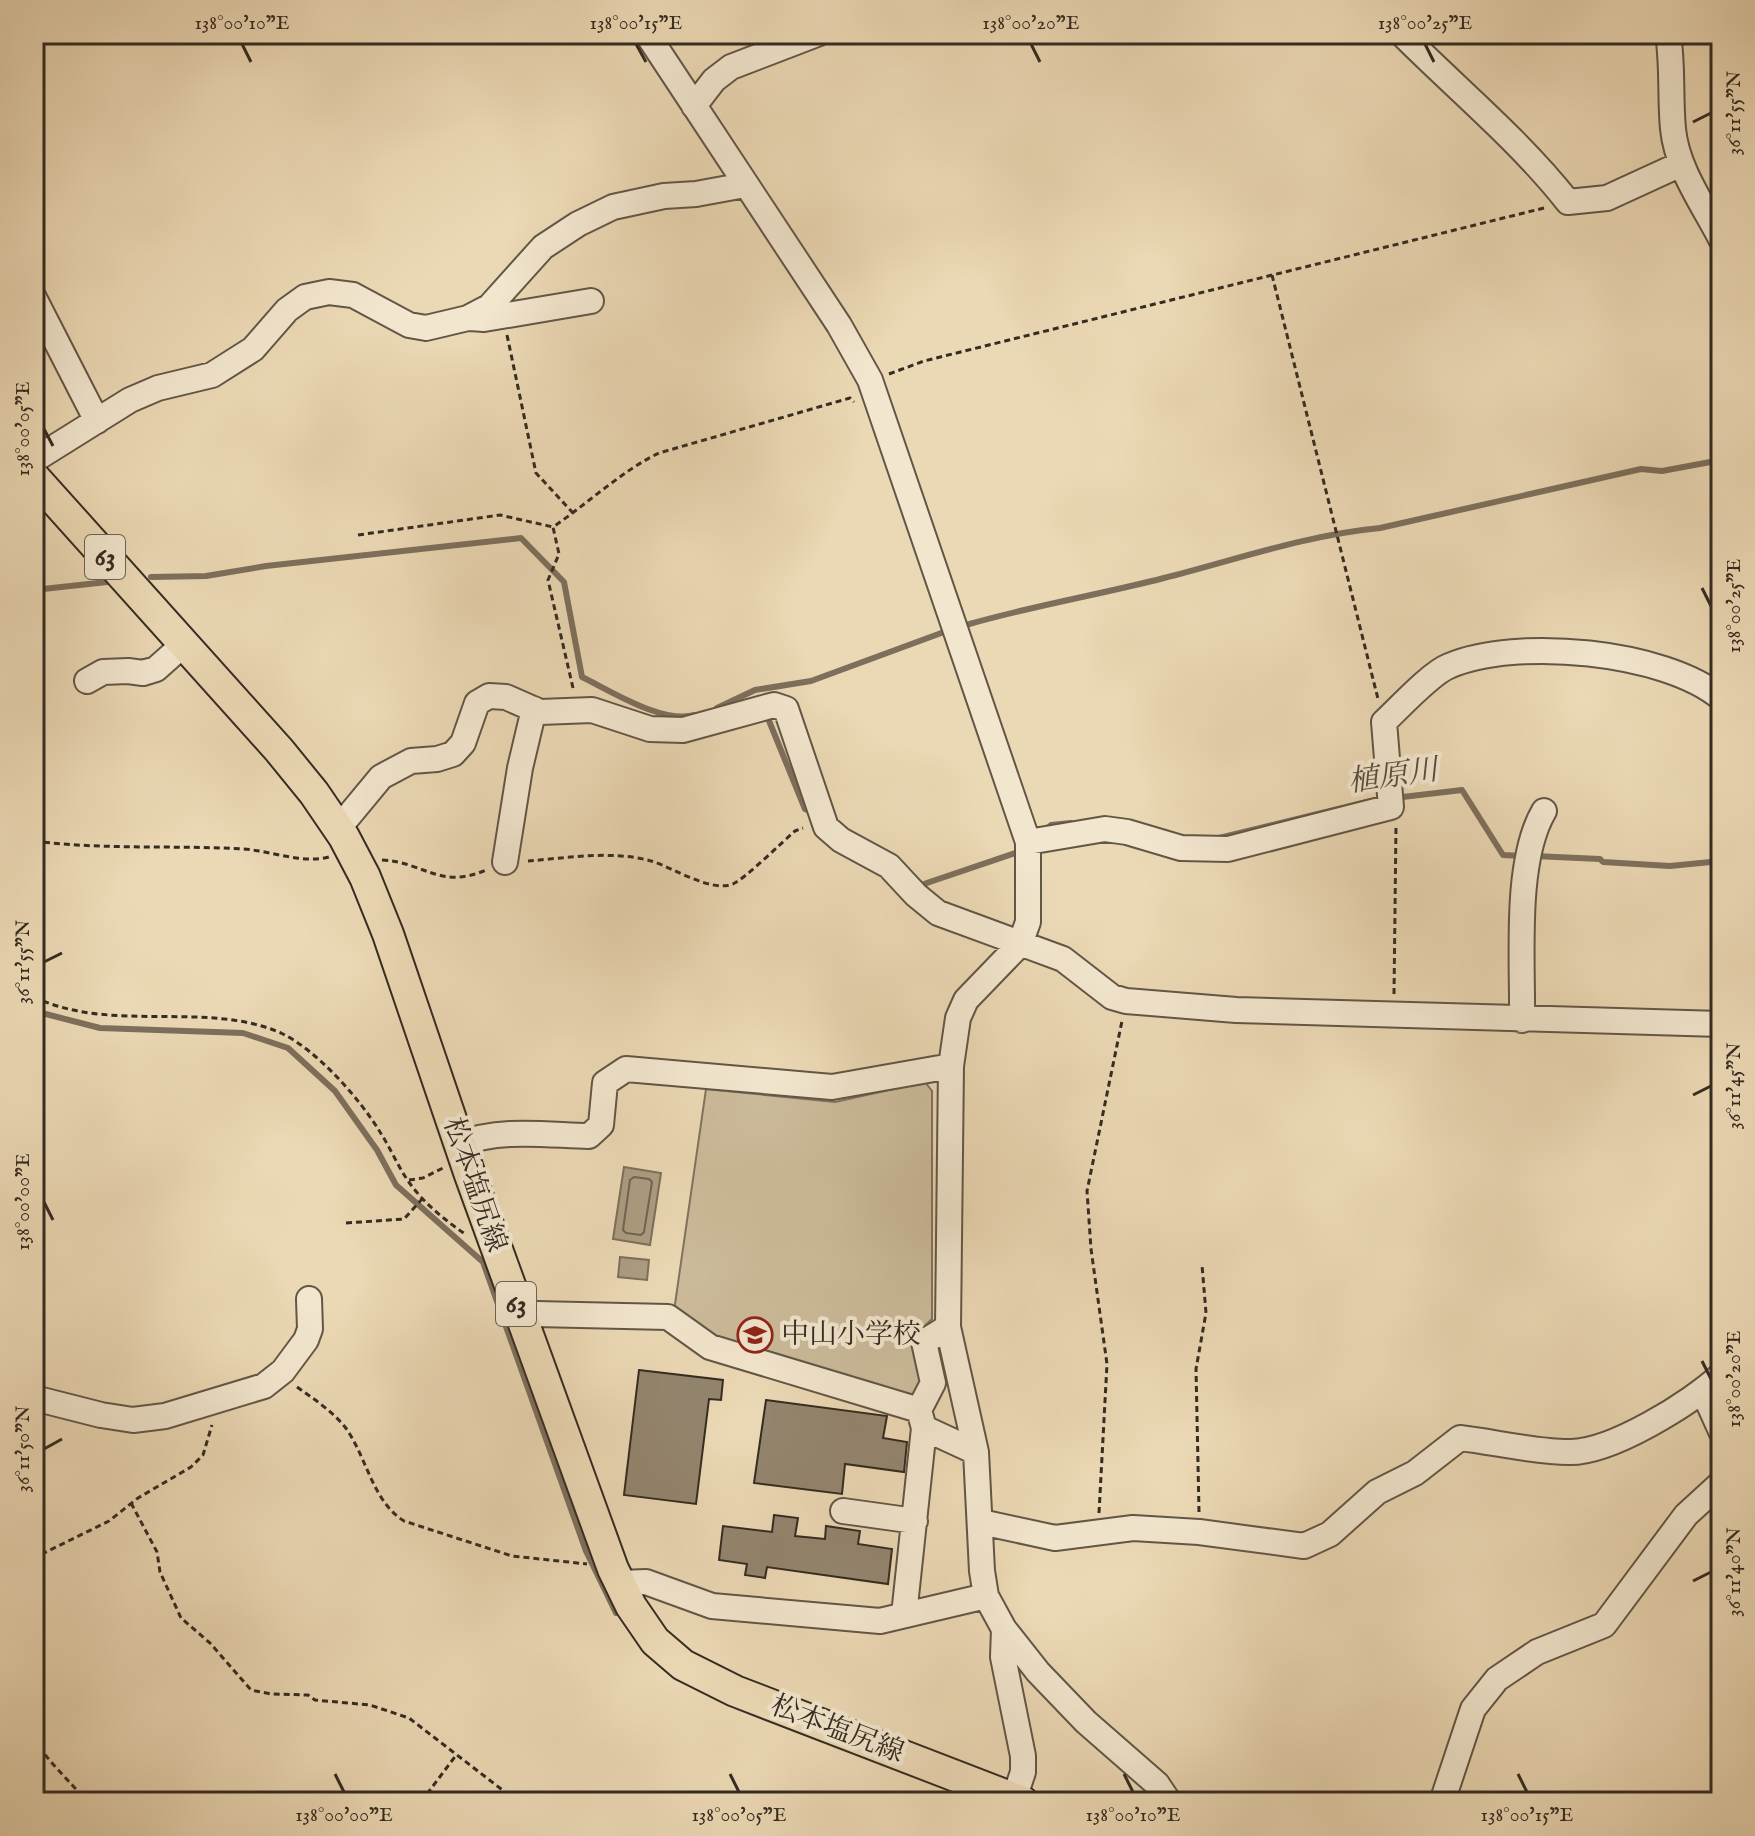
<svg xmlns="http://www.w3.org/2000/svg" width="1755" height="1836" viewBox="0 0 1755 1836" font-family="'IM FELL English','Noto Serif JP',serif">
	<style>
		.green { fill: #ccbb9b; stroke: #80735e; stroke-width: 2 }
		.water { fill: #ad9d82; stroke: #7d6f5c; stroke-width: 2 }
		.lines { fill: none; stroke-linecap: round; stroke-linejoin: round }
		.shore { stroke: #706452; stroke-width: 2 }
		.stream { stroke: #7d6f5c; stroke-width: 6 }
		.building { fill: #93856e; stroke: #342b22; stroke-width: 2 }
		.minor-casing { stroke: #625646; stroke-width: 28 }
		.major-casing { stroke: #342b22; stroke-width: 34 }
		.path { stroke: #342b22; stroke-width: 3; stroke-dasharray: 6 4; stroke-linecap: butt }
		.minor { stroke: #f2e6ce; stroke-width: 24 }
		.major { stroke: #ebd8b4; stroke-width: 30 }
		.ticks { fill: none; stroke: #342b22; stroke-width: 3 }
		.labels { text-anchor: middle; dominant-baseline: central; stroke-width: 8; stroke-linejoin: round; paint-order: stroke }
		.shield { fill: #f2e6ce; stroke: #6d6356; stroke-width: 2 }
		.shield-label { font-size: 26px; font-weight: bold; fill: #342b22 }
		.street-label { font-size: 28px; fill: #342b22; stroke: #f2e6ce }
		.poi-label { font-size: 28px; fill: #342b22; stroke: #f2e6ce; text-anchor: start }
		.water-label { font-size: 30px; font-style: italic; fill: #584d3f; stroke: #f2e6ce }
		.neatline { fill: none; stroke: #342b22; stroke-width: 3 }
		.ticks-label { font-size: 20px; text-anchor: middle; fill: #342b22 }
	</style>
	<rect width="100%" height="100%" fill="#ebd8b4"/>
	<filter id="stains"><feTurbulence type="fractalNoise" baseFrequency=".0025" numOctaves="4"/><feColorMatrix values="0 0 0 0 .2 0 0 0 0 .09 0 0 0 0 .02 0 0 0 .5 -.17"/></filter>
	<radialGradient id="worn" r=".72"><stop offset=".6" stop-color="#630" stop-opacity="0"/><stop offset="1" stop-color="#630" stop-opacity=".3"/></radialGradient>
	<path class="green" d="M925,1082L932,1091V1319L915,1335L928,1379L922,1402L711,1341L674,1311L706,1089L835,1102Z"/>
	<path class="water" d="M624,1167L661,1173L650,1245L613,1239Z
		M620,1257L649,1260L647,1280L618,1277Z"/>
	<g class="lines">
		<path class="shore" d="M634,1177L649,1179L652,1182L644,1232L641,1235L626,1233L623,1230L630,1180Z"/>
		<path class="stream" d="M151,577L206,576L266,566L521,538L564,582L582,677C611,691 662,724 695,715
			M34,590L107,582
			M966,625C1031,606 1098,595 1164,578C1235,560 1306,535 1380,528L1641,469L1662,471L1721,460
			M717,708L755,690L811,681L944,632
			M765,711L805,809L812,812
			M1394,798L1462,790L1503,855L1523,856
			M1044,831L1051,825L1071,823
			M1219,838L1371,801
			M1534,856L1600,859L1603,862L1670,866L1721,861
			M918,886L1018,852
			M34,1011L100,1028L243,1033L288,1048L335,1091L377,1150L396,1185L483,1262L586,1551L616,1613"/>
	</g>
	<path class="building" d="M639,1370L723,1380L721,1400L709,1399L696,1504L624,1495Z
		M766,1400L887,1416L883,1438L907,1442L904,1472L845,1464L842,1494L754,1483Z
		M774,1515L798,1518L795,1536L825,1539L826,1526L860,1531L858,1544L892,1549L888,1584L767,1567L765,1578L745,1575L747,1564L719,1560L723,1526L772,1532Z"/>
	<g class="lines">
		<defs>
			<path id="minor" d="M647,34L839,325L870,380L1028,842V922L1020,944L966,1000L958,1018L951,1066L948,1327L976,1452L982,1571L986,1596L1004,1629L1038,1672L1086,1722L1157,1784L1169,1802
				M1402,34C1458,90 1519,140 1568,202L1607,198L1681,164
				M1668,34C1673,66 1670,97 1673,129C1677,169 1703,204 1721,239
				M694,106L714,80L731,67L817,34
				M34,298L97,421
				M470,318L484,319L591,301
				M34,460L130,400L158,388L212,375L253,349L287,310L305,297L329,292L353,295L409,325L426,328L468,318L489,307L543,247L578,224L613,207L664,196L696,194L745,185
				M87,681L103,672L128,671L143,673L156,669L183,645
				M337,826L347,818L381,777L411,761L437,759L453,754L463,743L477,703L489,696L506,697L540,712L592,710L650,729L683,730L774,705L786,709L826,827L841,840L889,866L916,895L938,913L1063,959L1112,997L1126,1001L1236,1010L1721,1024
				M1028,842L1105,829L1127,832L1181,848L1228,849L1391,807L1384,722C1399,708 1431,673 1449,666C1516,637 1665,651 1721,698
				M505,862L520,768L534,709
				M1522,1020C1523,961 1514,862 1544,811
				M460,1144C500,1128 546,1135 589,1136L601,1125L605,1083L626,1069L832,1087L951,1066
				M521,1317L536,1314L668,1317L710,1347L919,1410L924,1428L904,1615
				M1703,1391L1721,1431
				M34,1398L101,1415L133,1420L165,1416L264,1386L283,1371L306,1340L310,1329L309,1299
				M919,1410L933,1383L924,1342L948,1327
				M924,1428L976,1452
				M843,1511L915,1521
				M981,1522L1055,1538L1133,1528L1199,1532L1304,1546L1330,1534L1377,1492L1415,1473L1460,1438C1494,1442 1535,1452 1569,1452C1611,1453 1691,1403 1721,1375
				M620,1583L646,1582L712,1606L880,1621L986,1596
				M1004,1629L1003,1657L1023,1756V1772L1014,1799
				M1442,1802L1473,1709L1497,1679L1537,1652L1604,1625L1686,1515L1721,1483"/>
			<path id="major" d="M34,477L279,750L314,793L344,837L365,877L388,934L470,1175L613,1569L631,1606L655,1641L683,1665L735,1691L1023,1802"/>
		</defs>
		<use href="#minor" class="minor-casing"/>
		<use href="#major" class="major-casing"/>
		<path class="path" d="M1272,275L1378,699
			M507,335L536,473L573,513
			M889,374L924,361L1544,208
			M358,535L500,515L553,527
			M573,688L548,580L559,554L553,527C587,504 623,470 659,453L850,398L854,402
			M34,841C104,850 174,845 244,849C271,851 302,864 329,857
			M382,860C424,862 440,890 486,870
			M528,861C567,858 612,850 651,861C672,867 711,893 733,884C746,878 782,842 795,831L803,828
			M1394,994L1396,826
			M34,997C111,1034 206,1000 281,1033C317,1050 360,1099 380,1132C391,1149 399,1169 411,1185C425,1204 446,1221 465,1234
			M409,1180L423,1178L443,1168
			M346,1223L404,1219L423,1198
			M297,1387C314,1399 332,1411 345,1427C367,1457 372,1501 404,1521L512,1556L587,1564
			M131,1503L157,1552L160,1572L181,1618L210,1643L251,1690L271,1694L308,1695L315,1700L370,1705L409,1718L518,1802
			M1199,1512L1196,1369L1206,1313L1202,1265
			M1099,1513L1107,1364L1091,1249L1087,1191L1122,1021
			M34,1561L42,1554L109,1521L138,1498L191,1467L203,1455L212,1425
			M34,1738C45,1759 71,1782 87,1802
			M421,1802L457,1754"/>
		<use href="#minor" class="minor"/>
		<use href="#major" class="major"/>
	</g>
	<path class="ticks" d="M242,44L251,62M636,44L646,62M1031,44L1040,62M1425,44L1434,62M1693,122L1711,113M44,429L53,446M1702,588L1711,606M44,962L62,953M1693,1095L1711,1086M44,1202L53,1220M1702,1361L1711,1379M44,1449L62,1439M1693,1581L1711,1572M335,1774L344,1792M730,1774L739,1792M1124,1774L1133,1792M1518,1774L1527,1792"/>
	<defs>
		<symbol id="school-ring" viewBox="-11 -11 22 22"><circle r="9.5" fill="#f2e6ce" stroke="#8f2418" stroke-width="1.5"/><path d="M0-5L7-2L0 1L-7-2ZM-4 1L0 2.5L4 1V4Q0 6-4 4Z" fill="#8f2418"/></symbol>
	</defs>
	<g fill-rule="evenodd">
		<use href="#school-ring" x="735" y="1315" width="40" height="40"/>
	</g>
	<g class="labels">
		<g class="shield">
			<rect x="85" y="535" width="40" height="44" rx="6"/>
			<rect x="496" y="1282" width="40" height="44" rx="6"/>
		</g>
		<g class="shield-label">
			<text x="105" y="557">63</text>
			<text x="516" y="1304">63</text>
		</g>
		<g class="street-label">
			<text transform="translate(474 1185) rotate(71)">松本塩尻線</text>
			<text transform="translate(837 1730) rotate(21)">松本塩尻線</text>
		</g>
		<g class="poi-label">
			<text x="781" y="1335">中山小学校</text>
		</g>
		<g class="water-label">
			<text transform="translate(1393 777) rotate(-8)">植原川</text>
		</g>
	</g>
	<rect width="1755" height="1836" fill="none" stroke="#ebd8b4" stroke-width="88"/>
	<rect x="44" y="44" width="1667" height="1748" class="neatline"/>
	<g class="ticks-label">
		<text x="242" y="29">138°00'10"E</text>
		<text x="636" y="29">138°00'15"E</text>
		<text x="1031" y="29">138°00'20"E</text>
		<text x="1425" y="29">138°00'25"E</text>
		<text transform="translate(1733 113) rotate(-90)" y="7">36°11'55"N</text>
		<text transform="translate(22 429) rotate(-90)" y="7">138°00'05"E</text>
		<text transform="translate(1733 606) rotate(-90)" y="7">138°00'25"E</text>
		<text transform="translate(22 962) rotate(-90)" y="7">36°11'55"N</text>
		<text transform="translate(1733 1086) rotate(-90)" y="7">36°11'45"N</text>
		<text transform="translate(22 1202) rotate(-90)" y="7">138°00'00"E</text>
		<text transform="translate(1733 1379) rotate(-90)" y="7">138°00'20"E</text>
		<text transform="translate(22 1449) rotate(-90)" y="7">36°11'50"N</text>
		<text transform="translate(1733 1572) rotate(-90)" y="7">36°11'40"N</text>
		<text x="344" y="1821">138°00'00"E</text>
		<text x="739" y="1821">138°00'05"E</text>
		<text x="1133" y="1821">138°00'10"E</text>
		<text x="1527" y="1821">138°00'15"E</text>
	</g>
	<rect width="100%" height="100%" filter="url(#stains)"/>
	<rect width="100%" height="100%" fill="url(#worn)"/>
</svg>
